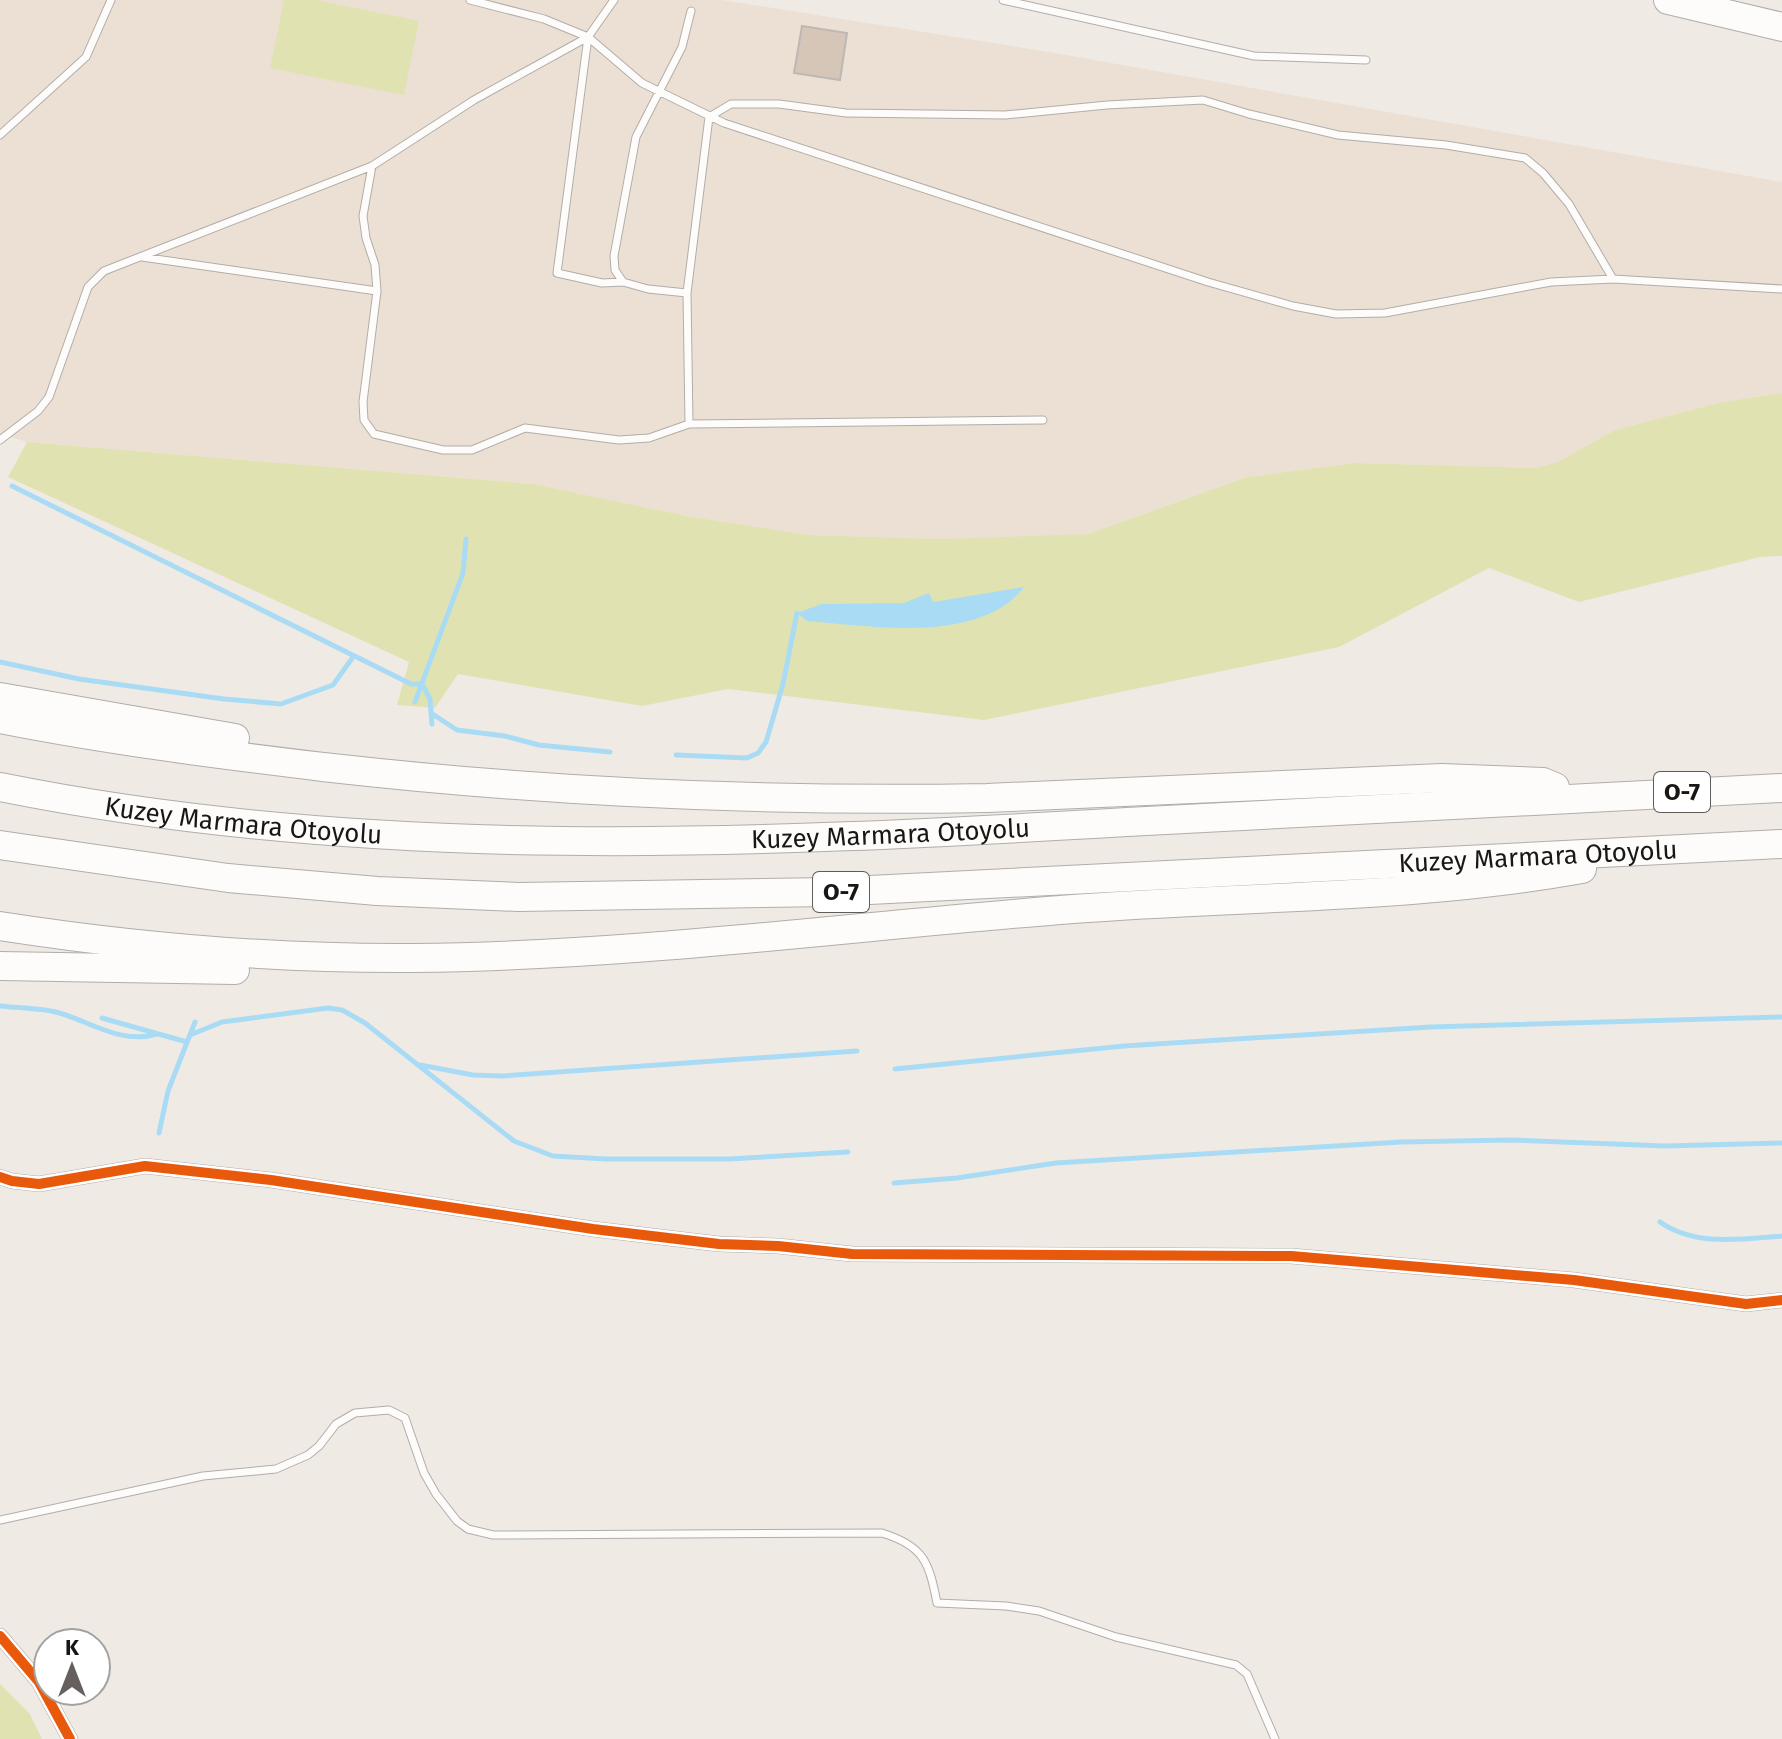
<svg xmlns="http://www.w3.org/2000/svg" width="1782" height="1739" viewBox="0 0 1782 1739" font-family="'Fira Sans',sans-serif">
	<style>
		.industrial { fill: #ebe0d3 }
		.green { fill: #e1e2b2 }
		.water { fill: #a9dcf4 }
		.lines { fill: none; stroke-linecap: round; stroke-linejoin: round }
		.stream { stroke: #a9dcf4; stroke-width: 5 }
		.building { fill: #d6c6b8; stroke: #bcb8b5; stroke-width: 2 }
		.lane-casing { stroke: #b1adaa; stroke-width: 9 }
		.street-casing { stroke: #b1adaa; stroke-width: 16 }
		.highway-casing { stroke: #b1adaa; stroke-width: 30 }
		.lane { stroke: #fdfcfb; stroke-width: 7 }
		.street { stroke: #fdfcfb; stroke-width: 14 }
		.highway { stroke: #fdfcfb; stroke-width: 28 }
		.cycleway-casing { stroke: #fff; stroke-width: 15 }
		.cycleway { stroke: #e8590c; stroke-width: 10 }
		.labels { text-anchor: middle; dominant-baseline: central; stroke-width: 6; stroke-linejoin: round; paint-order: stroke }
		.shield { fill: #fff; stroke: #5f5c5a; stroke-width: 2 }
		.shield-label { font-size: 24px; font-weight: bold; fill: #1a1614 }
		.street-label { font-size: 26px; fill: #1a1614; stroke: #fff }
	</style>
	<rect width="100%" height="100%" fill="#f0eae5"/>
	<path class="industrial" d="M0,0H722L1049,52L1782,182V393L1722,402L1615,430L1558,462L1536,468L1355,463L1247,477L1088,534L1010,538L942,539L809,535L687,516L533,484L27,442L0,434Z"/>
	<path class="green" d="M284,0H316L419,21L404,95L270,68Z
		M1782,393V556L1760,557L1579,602L1489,568L1339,647L984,720L728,689L642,706L458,674L435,708L397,705L409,662L8,477L27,442L533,484L687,516L809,535L942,539L1088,534L1247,477L1355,463L1536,468L1558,462L1615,430L1722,402Z
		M0,1684L30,1714L42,1739H0Z"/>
	<path class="water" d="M1024,587C980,645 871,626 807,621L797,613L821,604L904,603L929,593L933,602Z"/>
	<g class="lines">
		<path class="stream" d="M12,486L411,684H420
			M0,662L79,679L224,699L281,704L333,685L353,657
			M422,684L430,699L432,724
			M415,702L463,573L466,539
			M431,713L457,730L505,736L539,745L610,752
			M676,755L747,758L758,753L766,742L783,684L797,613
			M0,1006C18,1008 38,1008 56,1012C90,1021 120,1045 157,1034
			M102,1018L187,1042
			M190,1035L222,1022L328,1008L342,1010L365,1023L514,1141L553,1156L606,1159H729L848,1152
			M420,1065L473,1075L502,1076L857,1051
			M895,1069L1124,1046L1431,1027L1782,1017
			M159,1133L168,1091L195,1022
			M894,1183L957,1178L1056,1163L1401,1142L1510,1140L1665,1146L1782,1143
			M1660,1222C1696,1247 1741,1239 1782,1236"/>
	</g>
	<path class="building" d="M802,26L847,33L840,80L794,73Z"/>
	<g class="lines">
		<defs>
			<path id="lane" d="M470,0L544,19L588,37L642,83L724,123L1208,282L1293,306L1336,314L1385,313L1551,282L1613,279L1782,289
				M1003,0L1254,56L1366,60
				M588,37L557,273L602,283L623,282
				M0,135L86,57L111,0
				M372,166L363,216L366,238L375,265L377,291L363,402L364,420L374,434L443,450H472L525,428L619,440L649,438L689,424
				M142,257L377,291
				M687,293L648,289L623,282L615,270L614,256L636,137L682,47L691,11
				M1043,420L689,424L687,293L709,117L731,104H779L846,113L1005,115L1107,105L1203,100L1249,114L1338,135L1446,145L1525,158L1543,173L1569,204L1613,279
				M0,440L38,411L49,397L88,287L104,271L372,166L474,100L588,37L614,0
				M0,1520L203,1476L276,1469L308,1455L319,1446L336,1424L355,1413L389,1410L405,1418L424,1473L436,1494L457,1521L468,1529L493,1535L882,1533C924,1546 929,1562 937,1603L1006,1606L1039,1611L1116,1637L1236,1665L1247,1674L1275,1739"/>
			<path id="street" d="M0,1177L12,1181L39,1184L145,1166L271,1180L593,1229L719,1244L778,1246L852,1254L1291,1256L1574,1280L1746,1304L1782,1300
				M0,1636L39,1682L70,1739"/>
			<g id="highway">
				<path d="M1668,0L1782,27"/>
				<path d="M0,697L235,738"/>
				<path d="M0,719C106,740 215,754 323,767C543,792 766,802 987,798L1442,778L1543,782L1555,787"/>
				<path id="s1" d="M0,787C372,862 752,844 1127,822C1346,809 1564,798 1782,788"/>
				<path id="s2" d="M0,845L228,878L377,891L519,897L830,892L1782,844"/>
				<path d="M0,926C136,947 275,959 413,958C634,956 853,926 1073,909C1242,896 1414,899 1582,869"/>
				<path d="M0,966L235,970"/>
			</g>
		</defs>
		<use href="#lane" class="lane-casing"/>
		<use href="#street" class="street-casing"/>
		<use href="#highway" class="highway-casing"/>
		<use href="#lane" class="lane"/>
		<use href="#street" class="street"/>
		<use href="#highway" class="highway"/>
		<defs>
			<path id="cycleway" d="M0,1177L12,1181L39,1184L145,1166L271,1180L593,1229L719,1244L778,1246L852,1254L1291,1256L1574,1280L1746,1304L1782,1300
				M0,1636L39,1682L70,1739"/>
		</defs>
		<use href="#cycleway" class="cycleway-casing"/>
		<use href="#cycleway" class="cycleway"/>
	</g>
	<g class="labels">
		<g class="shield">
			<rect x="1654" y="772" width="56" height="40" rx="6"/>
			<rect x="813" y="872" width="56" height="40" rx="6"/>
		</g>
		<g class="shield-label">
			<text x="1682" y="792">O-7</text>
			<text x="841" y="892">O-7</text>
		</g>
		<g class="street-label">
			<text stroke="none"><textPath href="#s1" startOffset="246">Kuzey Marmara Otoyolu</textPath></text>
			<text stroke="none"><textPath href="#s1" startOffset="894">Kuzey Marmara Otoyolu</textPath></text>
			<text stroke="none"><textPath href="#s2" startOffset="1542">Kuzey Marmara Otoyolu</textPath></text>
		</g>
	</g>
	<g transform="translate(72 1667)"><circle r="38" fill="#ffffff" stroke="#a3a2a1" stroke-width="2"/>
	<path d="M0-6L14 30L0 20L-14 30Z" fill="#65605d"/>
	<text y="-12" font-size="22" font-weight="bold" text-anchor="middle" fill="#1a1614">K</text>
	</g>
</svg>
